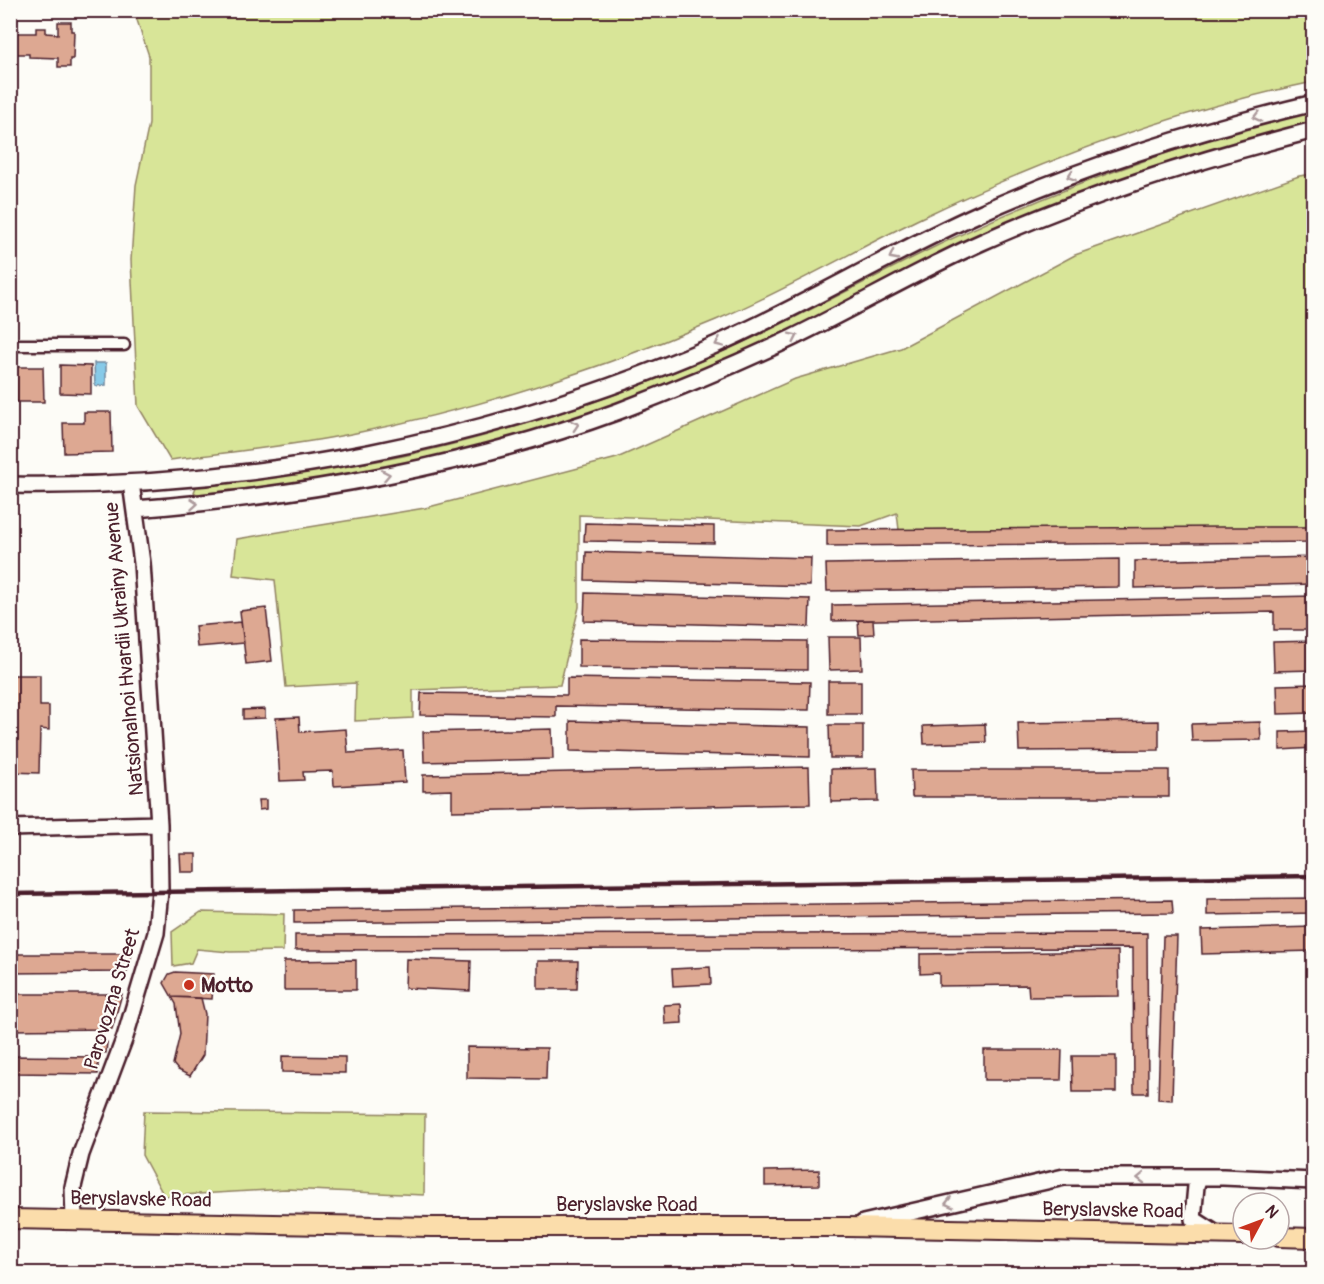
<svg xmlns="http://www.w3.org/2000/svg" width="1324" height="1284" viewBox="0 0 1324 1284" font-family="Pangolin,sans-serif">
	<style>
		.green { fill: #d8e598; stroke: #918262; stroke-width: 1.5 }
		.water { fill: #87cae8; stroke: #6f869c; stroke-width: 1.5 }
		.building { fill: #dda892; stroke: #4a1f2b; stroke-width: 1.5 }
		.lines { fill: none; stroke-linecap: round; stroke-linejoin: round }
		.street-casing { stroke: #4a1f2b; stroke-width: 15 }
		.secondary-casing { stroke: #4a1f2b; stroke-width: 20 }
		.primary-casing { stroke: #4a1f2b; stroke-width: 22 }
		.street { stroke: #fdfcf7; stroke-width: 10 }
		.secondary { stroke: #fdfcf7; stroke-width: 15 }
		.primary { stroke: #fbddab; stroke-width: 18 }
		.rail { stroke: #4a1f2b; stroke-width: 4.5 }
		.oneway { stroke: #ac999b }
		.poi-dot { fill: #c8321e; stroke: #fdfcf7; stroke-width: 2 }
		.labels { text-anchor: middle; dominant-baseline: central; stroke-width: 4.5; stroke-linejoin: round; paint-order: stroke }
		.street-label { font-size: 20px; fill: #4a1f2b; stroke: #fdfcf7 }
		.poi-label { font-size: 20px; font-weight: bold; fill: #4a1f2b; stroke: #fdfcf7; text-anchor: start }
	</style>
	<rect width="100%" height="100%" fill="#fdfcf7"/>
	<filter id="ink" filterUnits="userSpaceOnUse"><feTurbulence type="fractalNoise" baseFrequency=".0167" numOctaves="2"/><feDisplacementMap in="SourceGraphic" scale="12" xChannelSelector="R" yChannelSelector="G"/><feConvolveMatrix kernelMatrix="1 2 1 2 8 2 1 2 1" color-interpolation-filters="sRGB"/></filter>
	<g filter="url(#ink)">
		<path class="green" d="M134,11H1313V82C1179,110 1047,158 923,217C854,250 787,290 716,320C599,370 476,409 351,434C291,446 230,452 170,460L138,406L131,260L136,185L149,124V56Z
			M1313,111V121C1207,149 1099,182 998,228C886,279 780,340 665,385C582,418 496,445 409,464C340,479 268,486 197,494L194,492L197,485C266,477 335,470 403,456C490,437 576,410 659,378C746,345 828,300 912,258C1039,195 1175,145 1313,111Z
			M1313,174V527L899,530L897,513L861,526L579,515V607L560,685L413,690V718L355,721L356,683L286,687L275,580L233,575L237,539L425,508L617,458L795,379L901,348L1075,255L1299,176Z
			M201,912L284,914L283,951L230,952L197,949L191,963L173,966L172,932Z
			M144,1111L425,1114L424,1195L286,1189L164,1196L142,1155Z"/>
		<path class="water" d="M94,363H106V385L95,386Z"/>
		<path class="building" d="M58,22H71V31H74L73,59H70V67H58V58L29,57V54H14V59H10V28H17V33H36V28H46V33L58,34Z
			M60,365L91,366V394L60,393Z
			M15,367H43L44,402H16Z
			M84,412H111L112,452L64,453L63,423H84Z
			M585,523L714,526V543L584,541Z
			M1221,527H1314V542L827,546V530Z
			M586,552L811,558L810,586L585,580Z
			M1314,557V584L1135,588V561Z
			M1119,559V587L827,591L826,564Z
			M585,593L810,599L809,627L584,621Z
			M1314,596V630H1274V612L832,621V605Z
			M266,608L272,661L246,664L240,611Z
			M858,620H873L874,634L859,635Z
			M241,622L244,643L197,647L195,626Z
			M828,637H861L862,669L829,670Z
			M579,639L807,641V670L579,667Z
			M1314,641V670L1274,671L1273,642Z
			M10,675H40V706H49V730L40,729L39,773L10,772Z
			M567,678L810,682L809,710L556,706V717L420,715L421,693L567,695Z
			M828,681H861V714H828Z
			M1314,684V713L1278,714L1277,685Z
			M265,709V718L243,719V710Z
			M299,717L300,732L346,729L348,753L403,750L405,782L334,786L333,771L303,772L304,780L280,781L276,718Z
			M570,721L810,727V757L570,751Z
			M1159,721V750L1019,751L1018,723Z
			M1260,722L1261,740L1192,741L1191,724Z
			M985,724L986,742L924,744L923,726Z
			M829,725H863V758H830Z
			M552,729L553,759L424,762L423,732Z
			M1314,731V748L1280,750V732Z
			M809,767L810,804L452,811V790L423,791V775Z
			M877,768L878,801L831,802V769Z
			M911,770H1169V797H912Z
			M258,800H266V809L259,810Z
			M180,854H196V872H181Z
			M1314,898V913L1207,915V899Z
			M1172,900L1173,913L294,923V910Z
			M1314,927V951L1202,954L1201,930Z
			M1147,933L1148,1093H1134L1133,948L295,950V935Z
			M1163,936H1177L1172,1100L1158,1099Z
			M1118,951L1119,996L1029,997L1028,985L939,986V973L920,974V954Z
			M10,954H132L127,972L10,973Z
			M406,959L471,961L470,991L405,988Z
			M356,960V990H284V961Z
			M538,961H578L577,989H538Z
			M710,967L711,984L673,986L672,969Z
			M175,972L214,974L212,999L172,997L164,983L169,974Z
			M10,994H122L112,1029L10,1030Z
			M172,997L201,998L205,1014L203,1055L190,1076L178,1070L173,1064L180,1034L176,1004Z
			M681,1004L682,1023L665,1024L664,1005Z
			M96,1040L107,1042L106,1053L94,1051Z
			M467,1047L547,1048L546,1079L467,1078Z
			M984,1050H1062L1061,1080H984Z
			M10,1056L98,1057V1074L10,1073Z
			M282,1056L345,1057V1073L282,1072Z
			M1072,1056H1116V1092H1073Z
			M819,1170V1185L765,1186V1171Z"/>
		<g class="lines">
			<defs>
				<path id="street" d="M10,345H124"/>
				<path id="secondary" d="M131,483L142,563L159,824
					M10,485C252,489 494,441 715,345C806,305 890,253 980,213C1087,165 1200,130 1314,103
					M135,509C299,496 464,468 619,411C677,389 735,365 792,338C856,307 917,271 982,242C1089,194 1200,159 1314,130
					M10,828L159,824L160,891L156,933L125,1037L81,1154L73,1187L74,1220
					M1199,1177L1196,1186L1193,1219L1218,1235
					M863,1223L1064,1177H1223L1314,1181"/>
				<path id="primary" d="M10,1219L431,1227H848L1243,1235
					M1279,1237L1314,1238"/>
			</defs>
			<use href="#street" class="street-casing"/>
			<use href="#secondary" class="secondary-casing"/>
			<use href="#primary" class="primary-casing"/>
			<use href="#street" class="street"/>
			<use href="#secondary" class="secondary"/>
			<use href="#primary" class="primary"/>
			<path class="rail" d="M10,894L1314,876"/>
		</g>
		<defs><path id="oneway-chevron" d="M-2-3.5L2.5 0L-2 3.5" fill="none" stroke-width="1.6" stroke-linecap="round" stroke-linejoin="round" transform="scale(1.5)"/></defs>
		<g class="oneway">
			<use href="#oneway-chevron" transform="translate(1257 117) rotate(165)"/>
			<use href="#oneway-chevron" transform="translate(1071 176) rotate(161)"/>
			<use href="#oneway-chevron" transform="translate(893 256) rotate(152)"/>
			<use href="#oneway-chevron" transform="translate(794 337) rotate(-26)"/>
			<use href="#oneway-chevron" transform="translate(719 343) rotate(156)"/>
			<use href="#oneway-chevron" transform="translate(575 425) rotate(-18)"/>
			<use href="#oneway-chevron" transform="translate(386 475) rotate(-11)"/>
			<use href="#oneway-chevron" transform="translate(194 504) rotate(-5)"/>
			<use href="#oneway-chevron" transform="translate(1141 1178) rotate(179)"/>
			<use href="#oneway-chevron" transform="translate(949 1203) rotate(167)"/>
		</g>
	</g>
	<circle class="poi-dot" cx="189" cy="985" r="6"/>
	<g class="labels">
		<g class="street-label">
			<text transform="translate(124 649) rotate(-95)">Natsionalnoi Hvardii Ukrainy Avenue</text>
			<text transform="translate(112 999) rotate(-73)">Parovozna Street</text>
			<text transform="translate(141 1199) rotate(1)">Beryslavske Road</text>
			<text x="627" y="1204">Beryslavske Road</text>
			<text transform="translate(1113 1210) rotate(1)">Beryslavske Road</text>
		</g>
		<g class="poi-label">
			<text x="201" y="985">Motto</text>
		</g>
	</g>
	<rect width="1324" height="1284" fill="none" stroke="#fdfcf7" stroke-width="36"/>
	<rect x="18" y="18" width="1288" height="1248" fill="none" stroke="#4a1f2b" stroke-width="2" filter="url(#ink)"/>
	<g transform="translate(1261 1221) rotate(49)"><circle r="28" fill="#fdfcf7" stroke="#b5a4a5" stroke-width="1.5"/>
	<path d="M0-4.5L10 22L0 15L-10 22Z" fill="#c8321e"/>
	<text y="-9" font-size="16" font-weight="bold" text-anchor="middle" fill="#4a1f2b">N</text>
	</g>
</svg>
